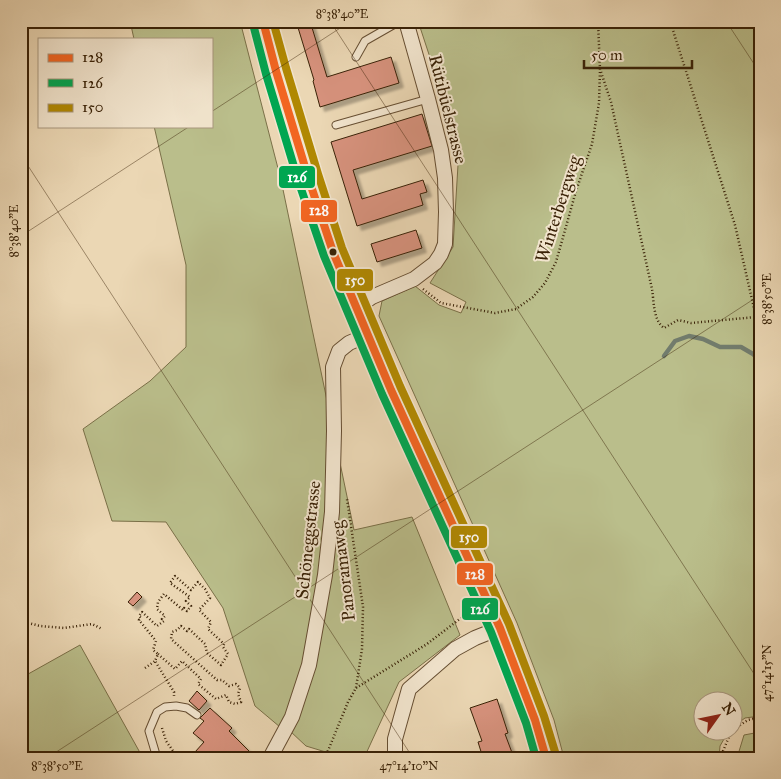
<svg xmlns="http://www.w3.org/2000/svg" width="781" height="779" viewBox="0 0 781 779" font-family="'IM FELL Great Primer',serif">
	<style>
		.green { fill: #babe8b; stroke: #7a7048 }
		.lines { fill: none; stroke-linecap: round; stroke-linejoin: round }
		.stream { stroke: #727c6d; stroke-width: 4.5 }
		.building { fill: #d7927d; stroke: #392106; filter: url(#shadow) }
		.lane-casing { stroke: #664e32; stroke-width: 9 }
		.street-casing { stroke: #664e32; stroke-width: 16 }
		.secondary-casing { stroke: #392106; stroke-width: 21 }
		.path { stroke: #392106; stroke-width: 2.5; stroke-dasharray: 1 2.5; stroke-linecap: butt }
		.lane { stroke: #f2e5ce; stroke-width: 7 }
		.street { stroke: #f2e5ce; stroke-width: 14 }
		.secondary { stroke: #f2e5ce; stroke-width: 19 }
		.bus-1-casing { stroke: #f2e5ce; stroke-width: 11 }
		.bus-2-casing { stroke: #f2e5ce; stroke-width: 11 }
		.bus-3-casing { stroke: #f2e5ce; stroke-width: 11 }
		.bus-1 { stroke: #f26522; stroke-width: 8 }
		.bus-2 { stroke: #00a651; stroke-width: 8 }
		.bus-3 { stroke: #b08802; stroke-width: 8 }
		.ticks { fill: none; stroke: #392106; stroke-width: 1; stroke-opacity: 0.45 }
		.bus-dot { fill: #392106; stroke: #f2e5ce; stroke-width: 2 }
		.labels { text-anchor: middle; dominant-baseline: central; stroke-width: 4; stroke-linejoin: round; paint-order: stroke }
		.street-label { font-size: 18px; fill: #392106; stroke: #f2e5ce }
		.line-badge { stroke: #f2e5ce; stroke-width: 2 }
		.badge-label { font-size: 14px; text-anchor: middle; font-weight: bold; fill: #fff }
		.neatline { fill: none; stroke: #392106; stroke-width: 2 }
		.ticks-label { font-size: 12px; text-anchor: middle; fill: #392106 }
	</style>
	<defs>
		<filter id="shadow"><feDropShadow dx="4.5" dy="4.5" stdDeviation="1" flood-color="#0004"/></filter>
	</defs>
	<rect width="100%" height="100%" fill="#ebd7b4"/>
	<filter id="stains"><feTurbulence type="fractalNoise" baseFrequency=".004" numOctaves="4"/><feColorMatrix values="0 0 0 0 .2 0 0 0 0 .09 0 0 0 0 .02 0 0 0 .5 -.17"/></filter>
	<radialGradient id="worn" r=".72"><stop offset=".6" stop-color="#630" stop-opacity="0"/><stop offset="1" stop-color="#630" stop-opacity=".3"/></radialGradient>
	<path class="green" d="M130,21H240L281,180L354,530L412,517L460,635L399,682L364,758H328L329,753L306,746L290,731L280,727L255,706L223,608L166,522L112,521L83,429L150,381L186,347V265L154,126H211V39H134Z
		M418,21H760V716L745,718L734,726V702H704V732H728L720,746L719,758H564L554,720L517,623L379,316L382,301L415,286L439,305L461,313L466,302L430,283L453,247L458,165L441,91Z
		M80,645L143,758H21V678Z
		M760,732V758H737L744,735Z"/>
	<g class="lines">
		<path class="stream" d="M664,356L675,341L689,336L703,339L720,347H741L753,354L760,361"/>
	</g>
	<path class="building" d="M296,21H310L327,77L391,57L399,83L320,107L313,81L314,80Z
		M422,114L432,146L353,170L362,199L423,180L427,192L420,194L423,205L357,226L331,142Z
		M416,230L422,248L377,262L371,244Z
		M137,592L142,597L133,606L128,602Z
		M197,691L207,701L199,710L189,701Z
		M497,699L508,733L505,734L514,758H483L478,742L482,741L470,708Z
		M210,708L232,728L229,731L254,756L252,758H201L195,752L204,742L193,733L204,721L200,718Z"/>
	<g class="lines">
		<defs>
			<path id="lane" d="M356,57L365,41L400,21
				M336,125L428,99
				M157,758L149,731L157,712L165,707L176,706L187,708L197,715"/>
			<path id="street" d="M356,308L372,297L414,279L435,263L441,254L445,244L446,212L445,178L441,150L428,99L406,21
				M270,758L292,717L309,665L325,575L332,512L334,431L333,367L339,351L349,343L367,335
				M395,758V739L409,689L455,649L475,638L500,628"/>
			<path id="secondary" d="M263,21L276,71L308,177L333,252L391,390L500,628L535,720L546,758"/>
		</defs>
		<use href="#lane" class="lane-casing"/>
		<use href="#street" class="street-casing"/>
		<use href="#secondary" class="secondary-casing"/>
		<path class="path" d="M670,21L735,225L756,317L760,320
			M601,72L611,102L652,289C654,301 653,320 664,328L678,320L691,323L756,317
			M423,289L441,303L495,313L516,309L533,297L545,283L556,262L576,191L592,144L599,103L600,70L598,21
			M21,621L40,626L64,628L92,624L102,629
			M158,654L175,669L182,661L201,679L198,684L216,699L226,695L229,702L235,704L241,702L238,694L240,688L236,684L229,686L222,680H217L171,639L172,632L177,630L181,626L187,631L189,629L205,644L207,653L221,665L228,654L223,647L224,644L208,629L211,622L199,610L210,598L205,589L198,582L191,590L175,576L170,583L190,597L186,601L191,606L187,611L184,608L183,610L164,594L158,602L157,609L165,616L162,619L164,621L157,626L142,612L139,616L141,618L139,620L156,641L153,650L158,654L155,661L174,692V696
			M145,668L155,661
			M356,688L427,644L465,615
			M162,728L166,741L178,758
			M734,729L748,720L760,717
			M325,758L348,702L356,688L362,649L363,607L347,499
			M721,758L723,751L731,732"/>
		<use href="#lane" class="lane"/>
		<use href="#street" class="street"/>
		<use href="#secondary" class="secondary"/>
		<defs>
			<path id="bus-1" d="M263,21L276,71L308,177L333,252L391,390L500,628L535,720L546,758"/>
			<path id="bus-2" d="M253,24L266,74L298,180L324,256L382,394L491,632L526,723L536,758"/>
			<path id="bus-3" d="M273,21L286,68L318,174L342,248L400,386L509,624L544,716L556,755"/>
		</defs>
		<use href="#bus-1" class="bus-1-casing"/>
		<use href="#bus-2" class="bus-2-casing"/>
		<use href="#bus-3" class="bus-3-casing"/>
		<use href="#bus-1" class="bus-1"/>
		<use href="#bus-2" class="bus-2"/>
		<use href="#bus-3" class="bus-3"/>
	</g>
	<path class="ticks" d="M330,21L760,683M726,21L760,73M211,112L351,21M21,155L413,758M21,236L190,126M47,758L760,295"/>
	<circle class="bus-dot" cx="333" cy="252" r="4.5"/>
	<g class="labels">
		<g class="street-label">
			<text transform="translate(448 109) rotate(76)">Rütibüelstrasse</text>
			<text transform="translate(558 209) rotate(-72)">Winterbergweg</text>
			<text transform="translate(308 540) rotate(-84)">Schöneggstrasse</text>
			<text transform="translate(343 571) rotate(-97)">Panoramaweg</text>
		</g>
	</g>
	<g class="line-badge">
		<rect x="278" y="165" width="38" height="24" rx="5" fill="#00a651"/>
		<rect x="300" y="199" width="38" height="24" rx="5" fill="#f26522"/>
		<rect x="336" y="268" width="38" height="24" rx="5" fill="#b08802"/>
		<rect x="450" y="525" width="38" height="24" rx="5" fill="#b08802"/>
		<rect x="456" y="562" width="38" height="24" rx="5" fill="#f26522"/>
		<rect x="461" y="597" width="38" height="24" rx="5" fill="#00a651"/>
	</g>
	<g class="badge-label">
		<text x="297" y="182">126</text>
		<text x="319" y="215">128</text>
		<text x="355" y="285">150</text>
		<text x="469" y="542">150</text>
		<text x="475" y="579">128</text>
		<text x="480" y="614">126</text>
	</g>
	<rect width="781" height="779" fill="none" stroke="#ebd7b4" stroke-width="55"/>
	<rect x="38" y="38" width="175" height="90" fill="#f2e5ce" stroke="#a8977e"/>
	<rect x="48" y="54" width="25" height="8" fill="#f26522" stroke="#a8977e"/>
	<text x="82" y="62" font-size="15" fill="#392106">128</text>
	<rect x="48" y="79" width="25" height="8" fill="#00a651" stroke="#a8977e"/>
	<text x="82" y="88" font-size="15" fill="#392106">126</text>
	<rect x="48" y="104" width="25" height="8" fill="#b08802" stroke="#a8977e"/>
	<text x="82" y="112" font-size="15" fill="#392106">150</text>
	<g transform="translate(718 716) rotate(57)"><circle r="24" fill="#f2e5ce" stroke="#a8977e"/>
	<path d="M0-4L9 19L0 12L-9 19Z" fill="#8f2418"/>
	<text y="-8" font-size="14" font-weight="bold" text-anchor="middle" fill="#392106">N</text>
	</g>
	<path d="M584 60v8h108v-8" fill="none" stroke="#392106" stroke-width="2.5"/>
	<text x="591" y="60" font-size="15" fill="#392106" stroke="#f2e5ce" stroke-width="4" paint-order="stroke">50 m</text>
	<rect x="28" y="28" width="726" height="724" class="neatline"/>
	<g class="ticks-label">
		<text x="342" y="18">8°38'40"E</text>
		<text transform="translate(14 231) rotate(-90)" y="4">8°38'40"E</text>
		<text transform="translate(767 299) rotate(-90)" y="4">8°38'50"E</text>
		<text transform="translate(767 673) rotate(-90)" y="4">47°14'15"N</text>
		<text x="57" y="770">8°38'50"E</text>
		<text x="409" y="770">47°14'10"N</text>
	</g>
	<rect width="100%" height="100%" filter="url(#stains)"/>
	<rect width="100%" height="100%" fill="url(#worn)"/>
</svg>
